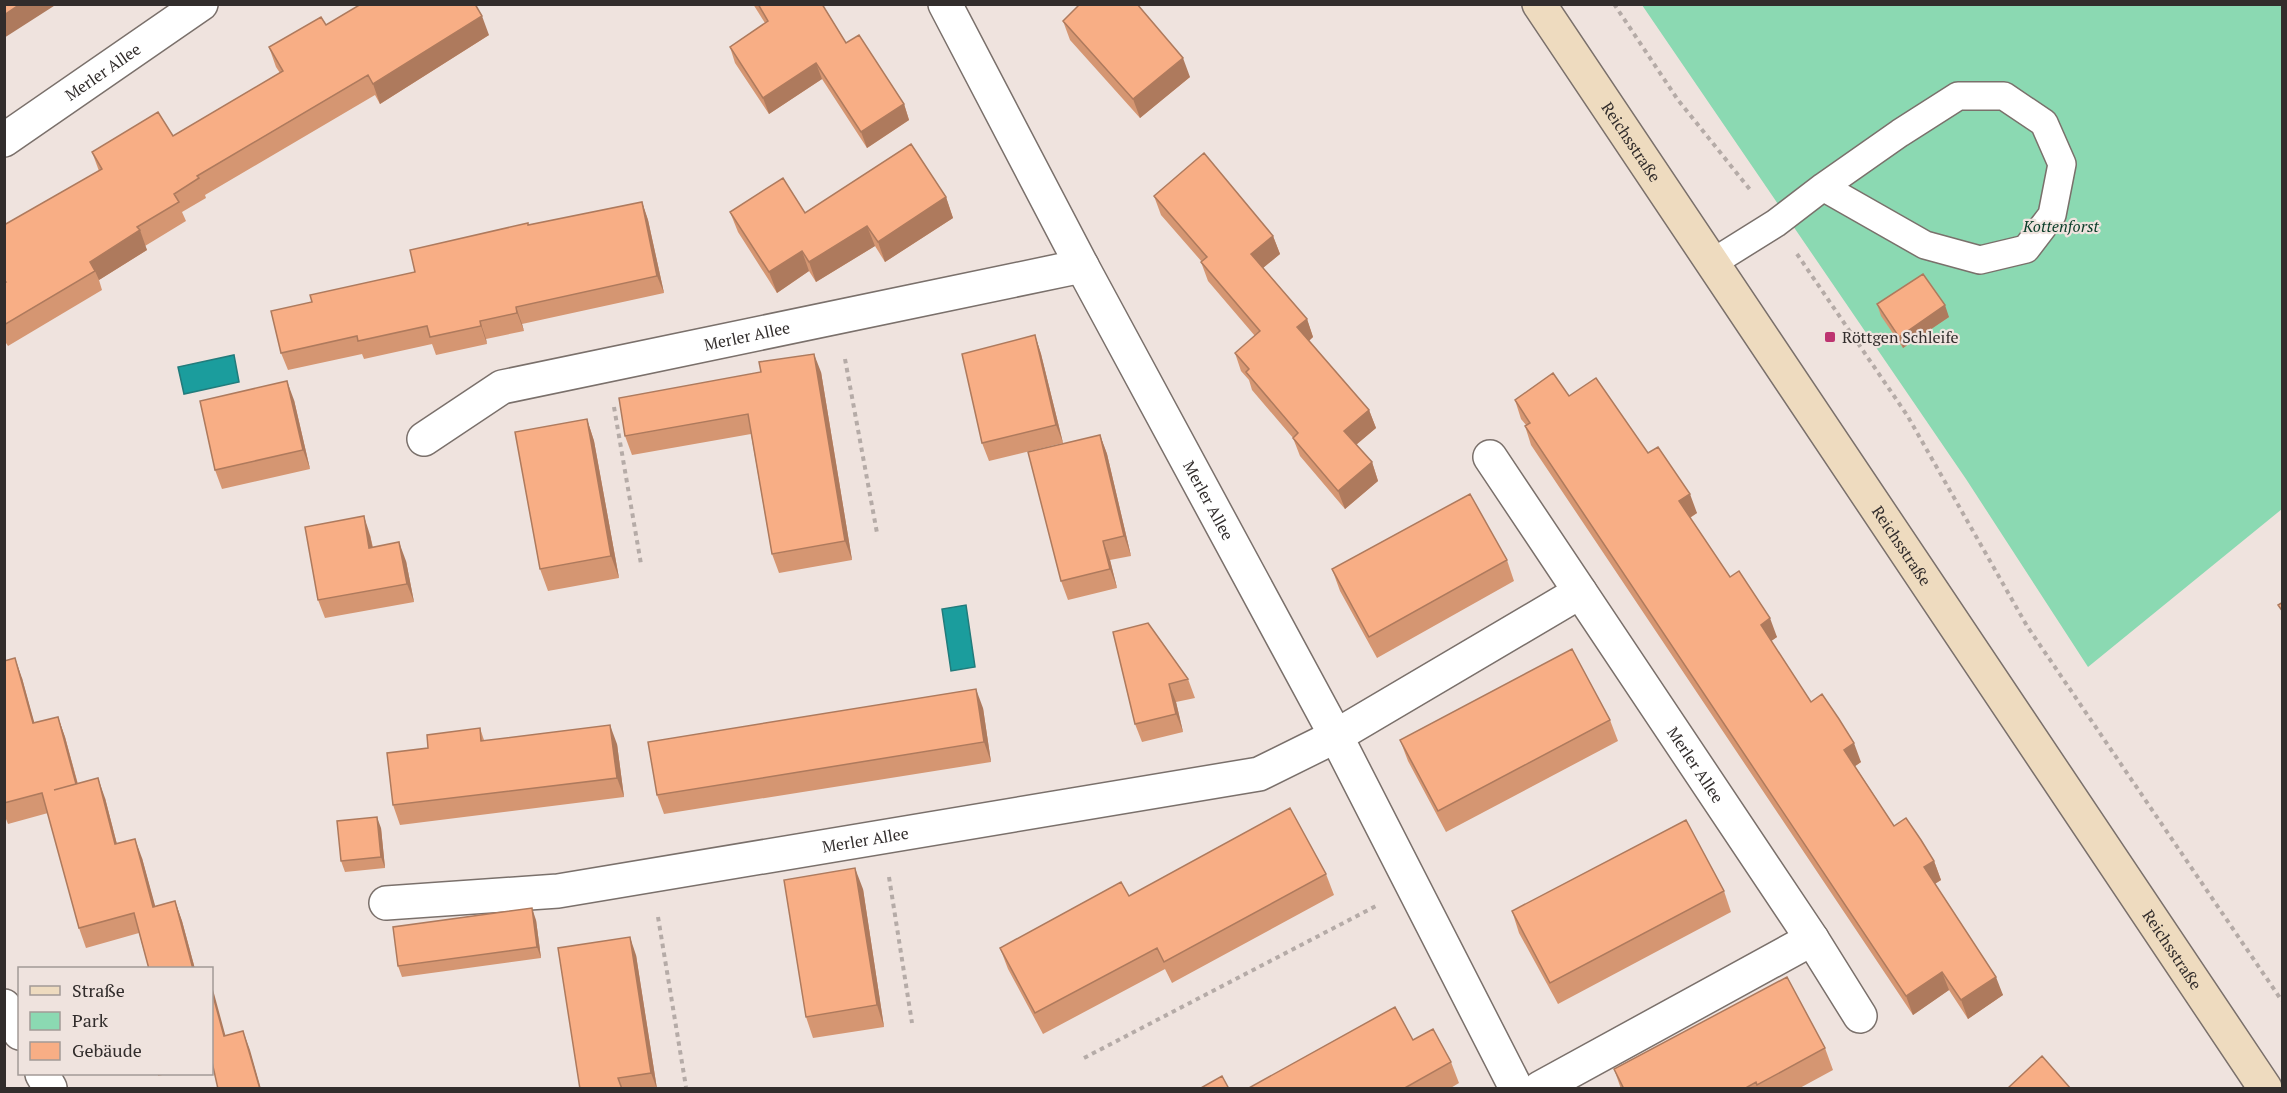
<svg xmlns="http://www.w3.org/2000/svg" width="2287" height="1093" viewBox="0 0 2287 1093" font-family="'PT Serif',serif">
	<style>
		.green { fill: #8bd9b2 }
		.water { fill: #1b9d9d; stroke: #227b7b; stroke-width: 1.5 }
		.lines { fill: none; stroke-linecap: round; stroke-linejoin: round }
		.service-casing { stroke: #7a706b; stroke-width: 30 }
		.minor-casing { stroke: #7a706b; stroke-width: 36 }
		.secondary-casing { stroke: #7a706b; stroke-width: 36 }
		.path { stroke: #b5aba7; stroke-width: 4; stroke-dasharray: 4.5 4.5; stroke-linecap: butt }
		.service { stroke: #fff; stroke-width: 27 }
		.minor { stroke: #fff; stroke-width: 33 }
		.secondary { stroke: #eedbbf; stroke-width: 33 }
		.wall { fill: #d59672 }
		.shaded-wall { fill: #ae7a5d }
		.building { fill: #f8ae85; stroke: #ae7a5d; stroke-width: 1.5 }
		.poi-dot { fill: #bd3470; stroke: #efe3de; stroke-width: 2 }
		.labels { text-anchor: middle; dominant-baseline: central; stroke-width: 4.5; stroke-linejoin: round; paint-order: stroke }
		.street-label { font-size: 16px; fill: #322d2c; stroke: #efe3de }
		.park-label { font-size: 16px; font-style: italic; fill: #093c28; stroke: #efe3de }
		.poi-label { font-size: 16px; fill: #322d2c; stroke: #efe3de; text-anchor: start }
	</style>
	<rect width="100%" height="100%" fill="#efe3de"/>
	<path class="green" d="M1642,5H2282V509L2088,667L1966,479Z"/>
	<path class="water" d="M234,355L239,382L184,394L178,367Z
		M966,605L975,667L951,671L942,609Z"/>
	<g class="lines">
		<defs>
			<path id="service" d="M1712,263L1776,223L1823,187L1900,133L1958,96H2004L2044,123L2062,164L2052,215L2026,249L1980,260L1925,245L1823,187"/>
			<g id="minor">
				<path id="s1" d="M945,4L1082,266L1336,736L1516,1088"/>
				<path id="s2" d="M4,140L201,4"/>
				<path id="s3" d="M424,439L502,387L1082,266"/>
				<path id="s4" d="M1490,457L1812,939L1860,1016"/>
				<path id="s5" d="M386,903L558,891L1259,774L1336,736L1580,592"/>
				<path d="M4,1006L20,1033"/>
				<path d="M42,1074L50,1088"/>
				<path d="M1540,1088L1812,939"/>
			</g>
			<g id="secondary">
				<path id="s6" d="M1539,4L2265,1088"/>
			</g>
		</defs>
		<use href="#service" class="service-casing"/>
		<use href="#minor" class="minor-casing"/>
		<use href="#secondary" class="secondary-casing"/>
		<path class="path" d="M1614,4L1678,100L1752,192
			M1797,254L1907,415L2027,626L2282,1001
			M845,359L877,533
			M614,407L641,564
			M889,877L912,1023
			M658,917L686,1087
			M1084,1058L1376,906"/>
		<use href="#service" class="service"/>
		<use href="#minor" class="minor"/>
		<use href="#secondary" class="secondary"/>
	</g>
	<path class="wall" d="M753,4H822L846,43L904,104L909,120L867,148L822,79L769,114L735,63L730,47L765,23Z
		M1063,21L1190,77L1140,118L1070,40Z
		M326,25L489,35L380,104L375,95L205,195L206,198L182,212L186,221L145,246L147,250L99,280L102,290L8,346L4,340V225L99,171L92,152L173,136L280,73L276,67L269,47Z
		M1154,196L1273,236L1280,254L1263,268L1307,319L1313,337L1309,341L1369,410L1376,428L1356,445L1372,462L1378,481L1345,509L1300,456L1293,438L1252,390L1249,380L1241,371L1235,353L1255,336L1208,281L1201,262H1202L1161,215Z
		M946,197L953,218L885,262L875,246L816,282L809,271L777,293L738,232L730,212L805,213Z
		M642,202L648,220L664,293L522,324L524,331L486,339L487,344L436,355L432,344L364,359L362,354L288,370L281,353L312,302L415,272L528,225Z
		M1877,304L1949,317L1903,348L1881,316Z
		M1035,335L1041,354L1063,443L989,461L982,443Z
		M761,372H821L852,560L779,573L772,554L751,434L632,455L625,436Z
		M1569,396L1648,453L1697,513L1690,518L1730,577L1777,637L1771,641L1811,702L1861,762L1855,766L1894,826L1934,861L1941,880L1935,884L2003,995L1968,1019L1949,990L1913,1015L1531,445L1525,426L1526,425L1521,419L1515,400Z
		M294,400L310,469L222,489L215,470Z
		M587,419L594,441L619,578L548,591L540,569Z
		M1100,435L1107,454L1131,556L1110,560L1117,588L1068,600L1061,581Z
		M370,535L373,547L406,561L414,602L325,618L318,600Z
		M1507,560L1514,581L1377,658L1340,591L1332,569Z
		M1113,632L1188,679L1195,698L1176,702L1183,732L1142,742L1135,724Z
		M4,661L22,678L34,723L58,717L65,737L78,784L105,798L117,844L142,858L155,907L175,901L182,921L195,969H149L139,933L86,948L79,928L48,813L8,824L4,814Z
		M983,708L991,762L664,814L657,795Z
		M1610,720L1618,741L1446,832L1408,761L1400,740Z
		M480,728L484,740L617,744L624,797L400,825L393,805L428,748Z
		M381,828L385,868L345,872L341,861Z
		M1326,874L1334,895L1172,983L1165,969L1043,1034L1008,969L1000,948L1129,896Z
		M863,889L884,1027L813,1038L806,1017Z
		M1724,891L1731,912L1558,1004L1519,933L1512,911Z
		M536,920L541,958L402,977L398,966Z
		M636,955L657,1089H580Z
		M1413,1040L1451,1062L1459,1083L1449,1089H1247Z
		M1825,1048L1833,1070L1798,1089H1621L1614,1069Z
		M158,1074H167L158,1076Z"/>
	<path class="shaded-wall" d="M20,4H57L4,38V15Z
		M482,16L489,35L380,104L373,84Z
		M1183,58L1190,77L1140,118L1133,99Z
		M816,63L822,79L769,114L763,98Z
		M904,104L909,120L867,148L861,132Z
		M946,197L953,218L885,262L878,242Z
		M642,202L648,220L664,293L657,276Z
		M867,226L875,246L816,282L809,262Z
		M140,230L147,250L99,280L95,271L90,262Z
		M1273,236L1280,254L1258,272L1251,254Z
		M802,251L809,271L777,293L769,272Z
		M1945,305L1949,317L1903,348L1899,337Z
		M516,307L522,324L524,331L517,313Z
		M1307,319L1313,337L1304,345L1297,327Z
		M480,321L486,339L487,344L481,326Z
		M1035,335L1041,354L1063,443L1056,425Z
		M814,354L821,372L852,560L845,541Z
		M287,381L294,400L310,469L303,450Z
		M1369,410L1376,428L1351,449L1344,431Z
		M587,419L594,441L619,578L611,556Z
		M1100,435L1107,454L1131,556L1124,536Z
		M1372,462L1378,481L1345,509L1338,491Z
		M1690,494L1697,513L1686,520L1679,501Z
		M364,516L370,535L376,566L369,548Z
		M1103,541L1110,560L1117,588L1110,569Z
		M399,542L406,561L414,602L407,584Z
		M1770,618L1777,637L1767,644L1761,625Z
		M15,658L22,678L40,743L33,723Z
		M1169,684L1176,702L1183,732L1176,714Z
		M976,689L983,708L991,762L984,742Z
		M58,717L65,737L83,804L76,784Z
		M610,725L617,744L624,797L617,778Z
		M1854,743L1861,762L1851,769L1844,750Z
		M98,778L105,798L122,864L115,844Z
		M377,817L381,828L385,868L381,857Z
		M135,839L142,858L161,927L153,907Z
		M1934,861L1941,880L1931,886L1924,867Z
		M855,868L863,889L884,1027L877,1005Z
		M175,901L182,921L195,969H193Z
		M532,908L536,920L541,958L537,947Z
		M630,937L636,955L657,1089L651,1073Z
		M1942,972L1949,990L1913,1015L1906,996Z
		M1996,977L2003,995L1968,1019L1961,1000Z
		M212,986L231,1056L224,1036L212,992Z
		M243,1031L250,1050L261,1089H260Z"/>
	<path class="building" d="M4,4H20L4,15Z
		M361,4H475L482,16L373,84L368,75L197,176L199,178L174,194L179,202L137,227L140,230L90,262L95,271L4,325V283L6,282L4,280V225L102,169L92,152L158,112L173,136L283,71L269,47L321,17L326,25Z
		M758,4H822L846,43L859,35L904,104L861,132L816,63L763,98L730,47L768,21Z
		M1080,4H1137L1183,58L1133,99L1063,21Z
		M911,144L946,197L878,242L867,226L809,262L802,251L769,272L730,212L783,178L805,213Z
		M1204,153L1273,236L1251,254L1307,319L1297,327L1369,410L1344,431L1372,462L1338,491L1293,438L1298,433L1246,372L1249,369L1235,353L1260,331L1201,262L1207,257L1154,196Z
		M642,202L657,276L516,307L517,313L480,321L481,326L430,337L427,326L358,341L357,336L281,353L271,311L312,302L310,295L415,272L410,250L528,223V225Z
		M1923,274L1945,305L1899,337L1877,304Z
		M1035,335L1056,425L982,443L962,354Z
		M814,354L845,541L772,554L748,414L625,436L619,398L761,372L759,362Z
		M1553,373L1569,396L1596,378L1648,453L1658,447L1690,494L1679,501L1730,577L1739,571L1770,618L1761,625L1811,702L1822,694L1839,719L1854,743L1844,750L1894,826L1906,818L1921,840L1934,861L1924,867L1996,977L1961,1000L1942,972L1906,996L1525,426L1530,423L1515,400Z
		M287,381L303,450L215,470L200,401Z
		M587,419L611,556L540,569L515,432Z
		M1100,435L1124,536L1103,541L1110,569L1061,581L1028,452Z
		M1470,494L1507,560L1369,637L1332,569Z
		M364,516L369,548L399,542L407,584L318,600L305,527Z
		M2283,602V612L2278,605Z
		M1148,623L1188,679L1169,684L1176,714L1135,724L1113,632Z
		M1572,649L1610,720L1438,811L1400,740Z
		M15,658L33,723L58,717L76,784L54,790L98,778L115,844L135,839L153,907L175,901L193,969H149L134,913L79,928L42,793L4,803V661Z
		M976,689L984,742L657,795L648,742Z
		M610,725L617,778L393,805L387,753L428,748L427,735L480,728L481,741Z
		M1290,808L1326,874L1164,962L1157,948L1035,1013L1000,948L1121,882L1129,896Z
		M377,817L381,857L341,861L337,821Z
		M1686,820L1724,891L1550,983L1512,911Z
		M855,868L877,1005L806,1017L784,880Z
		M532,908L537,947L398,966L393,927Z
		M630,937L651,1073L618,1078L622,1089H580L558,948Z
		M1787,977L1825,1048L1757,1085L1756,1082L1744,1089H1624L1614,1069Z
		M212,992L224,1036L243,1031L260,1089H218L212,1062Z
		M1395,1007L1413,1040L1433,1029L1451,1062L1403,1089H1247Z
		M2042,1056L2071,1089H2007Z
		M1222,1076L1229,1089H1199Z"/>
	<rect class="poi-dot" x="1824" y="331" width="12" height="12" rx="3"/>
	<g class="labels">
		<g class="street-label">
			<text stroke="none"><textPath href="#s2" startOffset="120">Merler Allee</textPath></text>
			<text stroke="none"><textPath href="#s6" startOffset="166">Reichsstraße</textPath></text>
			<text stroke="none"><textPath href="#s3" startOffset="344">Merler Allee</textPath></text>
			<text stroke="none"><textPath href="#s1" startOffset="562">Merler Allee</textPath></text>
			<text stroke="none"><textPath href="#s6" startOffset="652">Reichsstraße</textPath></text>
			<text stroke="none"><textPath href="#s4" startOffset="370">Merler Allee</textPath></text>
			<text stroke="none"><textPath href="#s5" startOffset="484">Merler Allee</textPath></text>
			<text stroke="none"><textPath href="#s6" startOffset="1138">Reichsstraße</textPath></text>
		</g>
		<g class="park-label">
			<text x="2061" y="226">Kottenforst</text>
		</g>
		<g class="poi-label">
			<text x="1842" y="337">Röttgen Schleife</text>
		</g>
	</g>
	<rect width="2287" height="1093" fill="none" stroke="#322d2c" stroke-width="12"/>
	<rect x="18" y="967" width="195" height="108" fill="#efe3de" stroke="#a39a97" stroke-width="1.5"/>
	<rect x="30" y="986" width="30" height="9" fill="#eedbbf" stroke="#a39a97" stroke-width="1.5"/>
	<text x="72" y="997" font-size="18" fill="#322d2c">Straße</text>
	<rect x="30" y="1012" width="30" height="18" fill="#8bd9b2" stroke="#a39a97" stroke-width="1.5"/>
	<text x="72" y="1027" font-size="18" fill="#322d2c">Park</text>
	<rect x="30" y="1042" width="30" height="18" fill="#f8ae85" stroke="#a39a97" stroke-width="1.5"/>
	<text x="72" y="1057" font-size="18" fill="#322d2c">Gebäude</text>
</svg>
